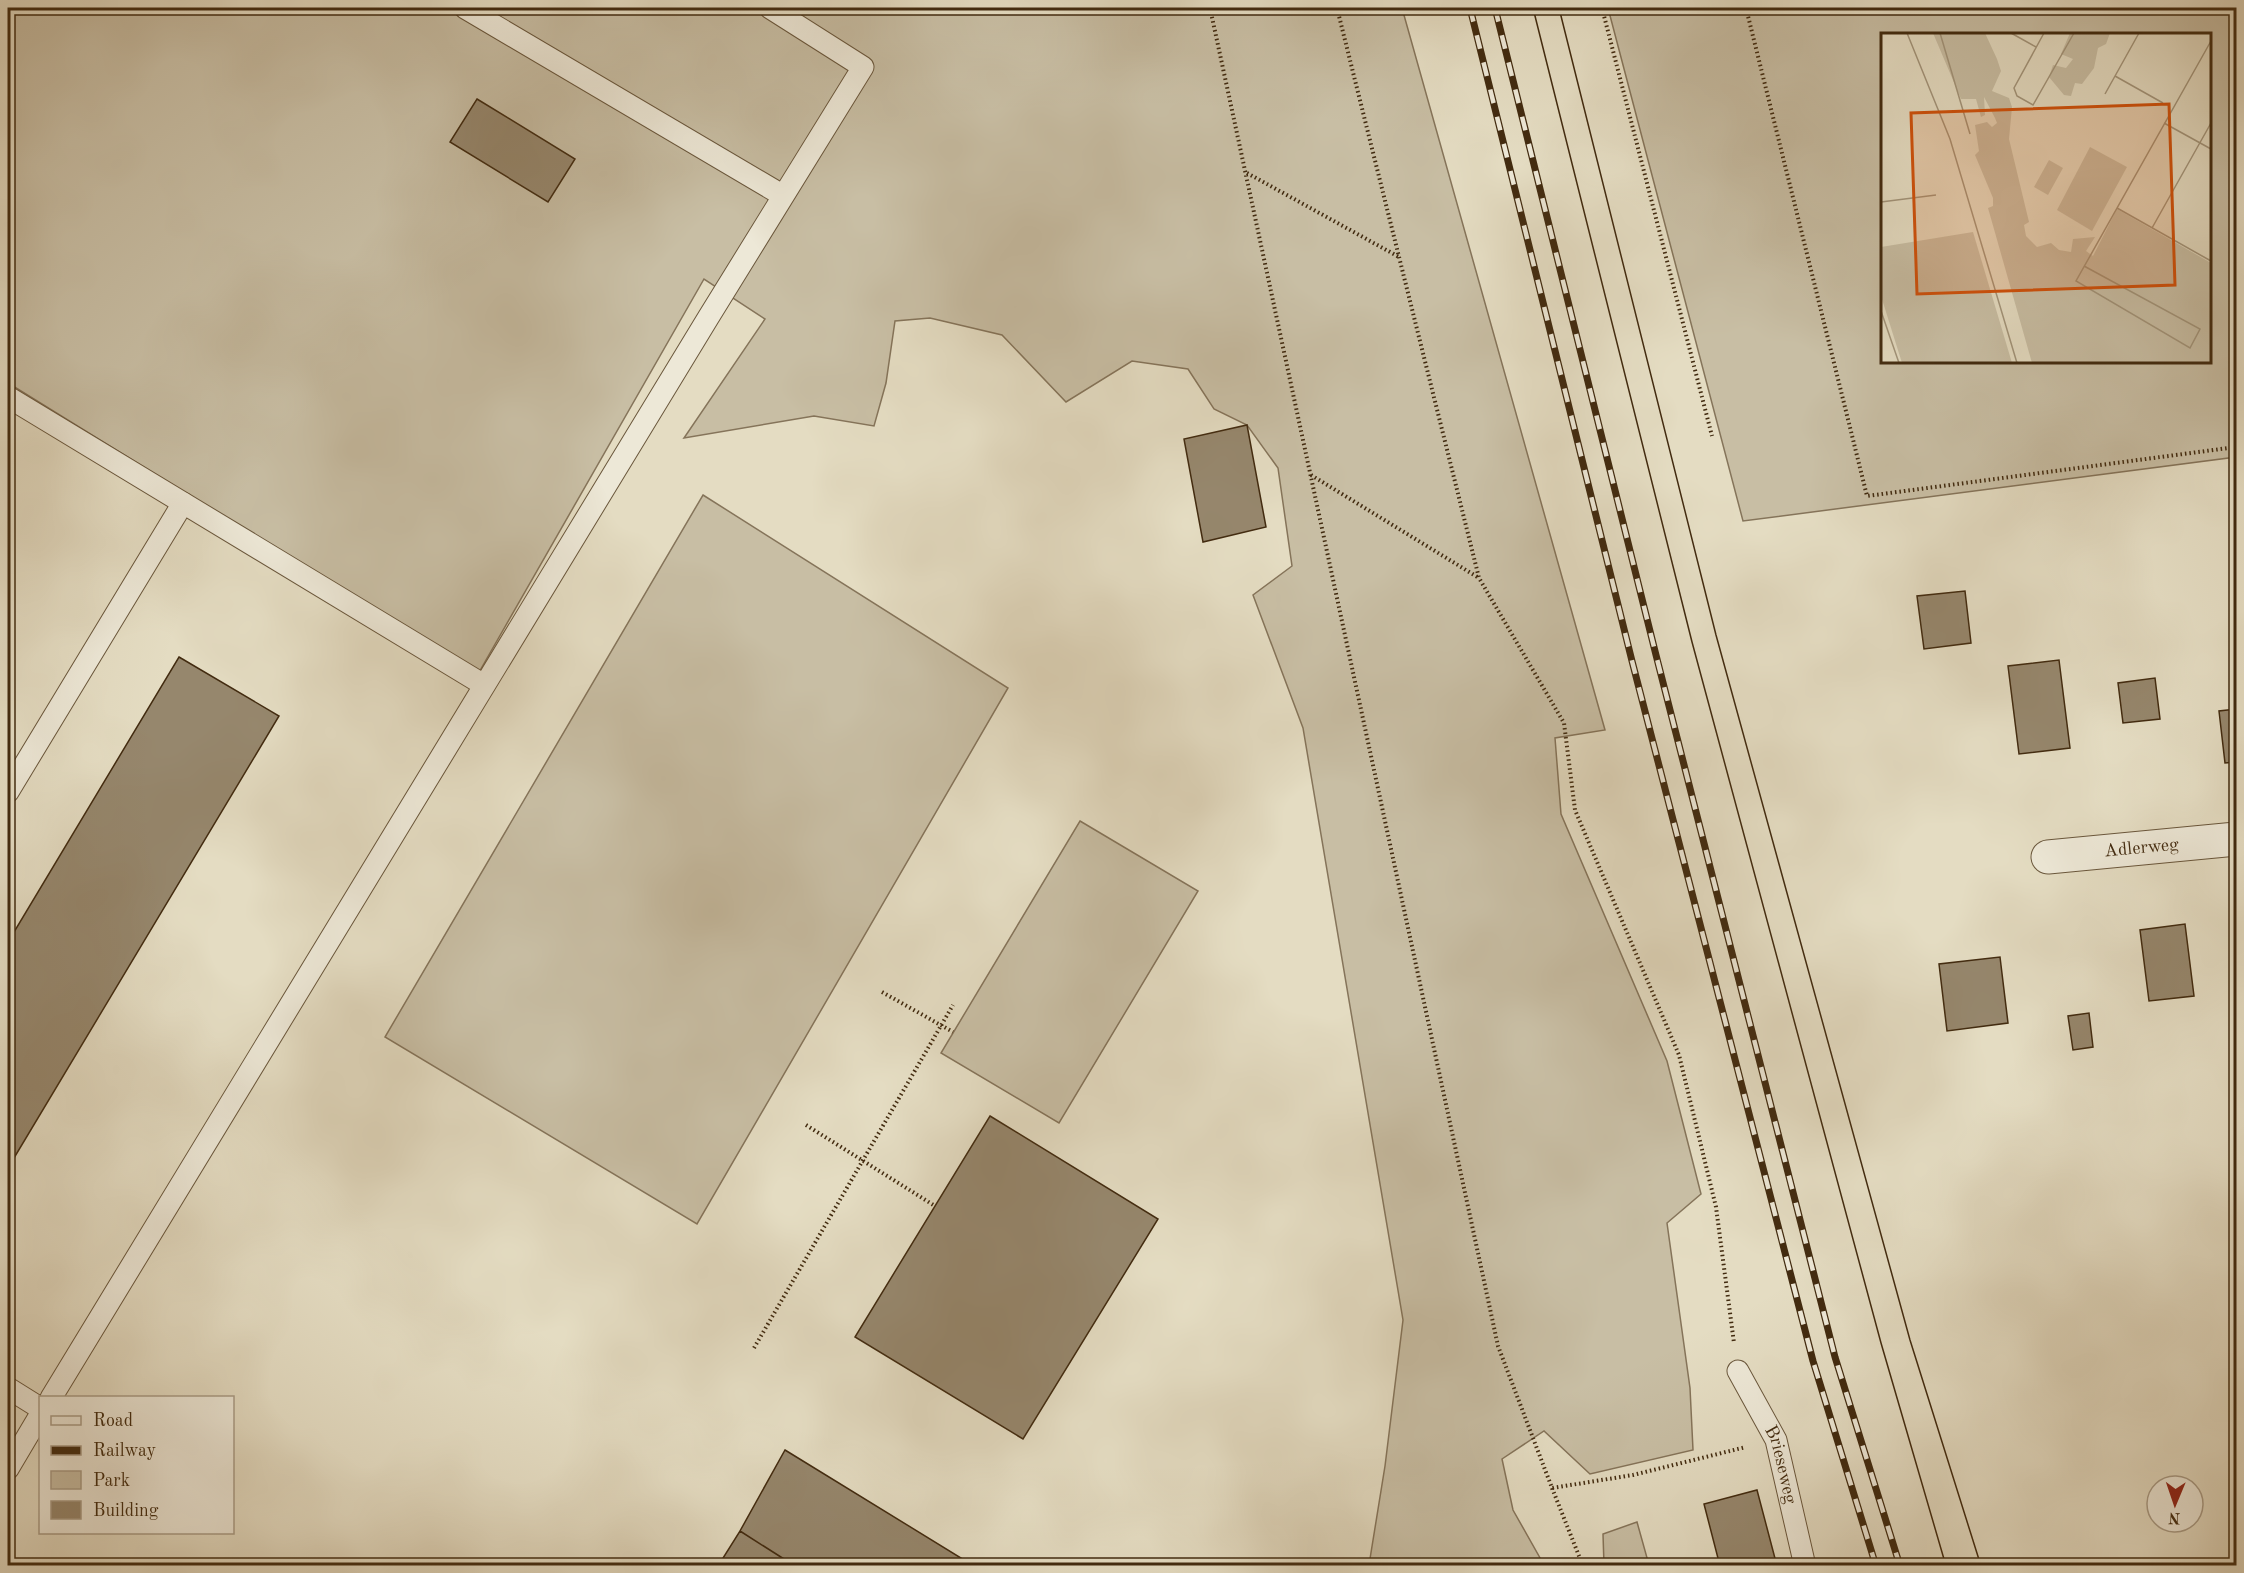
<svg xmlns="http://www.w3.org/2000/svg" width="2244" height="1573" viewBox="0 0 2244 1573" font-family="'Old Standard TT',serif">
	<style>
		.green { fill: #c8bea4; stroke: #85745a; stroke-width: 1.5; fill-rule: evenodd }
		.building { fill: #96876d; stroke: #422b10; stroke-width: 1.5 }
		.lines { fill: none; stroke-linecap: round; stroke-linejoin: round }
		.service-casing { stroke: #6a573c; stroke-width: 23 }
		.minor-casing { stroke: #6a573c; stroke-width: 35 }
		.path { stroke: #422b10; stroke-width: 4; stroke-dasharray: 1.5 3; stroke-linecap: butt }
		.service { stroke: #ede8d7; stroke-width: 21 }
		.minor { stroke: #ede8d7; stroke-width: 33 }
		.tram { stroke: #422b10; stroke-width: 1.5 }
		.rail-casing { stroke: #422b10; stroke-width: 7 }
		.rail { stroke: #ede8d7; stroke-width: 4.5; stroke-dasharray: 14; stroke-linecap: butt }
		.labels { text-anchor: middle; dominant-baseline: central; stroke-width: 4.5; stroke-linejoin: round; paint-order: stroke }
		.street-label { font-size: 18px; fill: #422b10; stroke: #ede8d7 }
		.inset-road { fill: none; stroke: #a3957b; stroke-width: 1.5 }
		.view { fill: #cf520d; fill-opacity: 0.15; stroke: #cf520d; stroke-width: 3 }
		.inset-edge { fill: none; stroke: #422b10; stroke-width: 3 }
	</style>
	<rect width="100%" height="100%" fill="#e4dcc2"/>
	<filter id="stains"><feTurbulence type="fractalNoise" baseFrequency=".00333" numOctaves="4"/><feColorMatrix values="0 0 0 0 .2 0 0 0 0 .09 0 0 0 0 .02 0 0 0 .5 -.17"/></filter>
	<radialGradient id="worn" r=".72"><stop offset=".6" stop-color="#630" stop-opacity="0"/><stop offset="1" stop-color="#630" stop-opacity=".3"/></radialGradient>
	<path class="green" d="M8,8H1402L1605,730L1555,738L1561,814L1667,1061L1701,1194L1667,1223L1690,1388L1693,1450L1590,1474L1544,1431L1502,1459L1513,1510L1544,1565H1369L1385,1466L1403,1320L1303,728L1253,595L1292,566L1278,468L1247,425L1214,409L1188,369L1132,361L1066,402L1002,335L930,318L895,321L886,383L874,426L814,416L684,438L765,319L704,279L478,674L8,383Z
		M1608,8H2236V457L1743,521ZM1882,34H2210V362H1882Z
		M703,495L1008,688L697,1224L385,1037Z
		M1080,821L1198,891L1059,1123L941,1053Z
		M1637,1522L1649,1565H1604L1603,1534Z"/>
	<path class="building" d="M477,99L575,159L548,202L450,142Z
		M1247,425L1266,527L1203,542L1184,439Z
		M1965,591L1971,643L1924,649L1917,596Z
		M179,657L279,716L8,1168V942Z
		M2059,660L2070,748L2019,754L2008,666Z
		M2155,678L2160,719L2123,723L2118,683Z
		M2236,709V762L2225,763L2219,711Z
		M2185,924L2194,996L2149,1001L2140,930Z
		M2000,957L2008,1023L1947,1031L1939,964Z
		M2089,1013L2093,1047L2073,1050L2068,1016Z
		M990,1116L1158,1219L1023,1439L855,1337Z
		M785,1450L974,1566H795L740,1531Z
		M1757,1490L1777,1566H1720L1704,1504Z
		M740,1531L795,1566H718Z"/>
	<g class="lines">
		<defs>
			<g id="service">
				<path d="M465,8L782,195"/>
				<path d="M8,397L484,685"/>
				<path d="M8,792L183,503"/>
				<path id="s1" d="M1738,1371L1776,1440L1805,1566"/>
				<path d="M8,1388L40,1408"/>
				<path d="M51,1398L708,318L863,67L770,8"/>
				<path d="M8,1469L40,1415"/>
			</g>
			<g id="minor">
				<path id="s2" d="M2048,857L2236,839"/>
			</g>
		</defs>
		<use href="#service" class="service-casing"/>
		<use href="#minor" class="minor-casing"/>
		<path class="path" d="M1210,8L1498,1346L1552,1488L1633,1475L1746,1447
			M1337,8L1479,578L1564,723L1575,810L1679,1055L1716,1207L1734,1343
			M1602,8L1712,436
			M1746,8L1867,496L2236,447
			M1247,173L1399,257
			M1311,475L1479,578
			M882,992L953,1032
			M806,1125L935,1206
			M754,1348L953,1005
			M1552,1488L1583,1566"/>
		<use href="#service" class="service"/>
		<use href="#minor" class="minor"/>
		<path class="tram" d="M1533,8L1692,642L1881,1343L1946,1566
			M1559,8L1716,635L1910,1340L1981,1566"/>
		<defs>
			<path id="rail" d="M1470,8L1632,661L1813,1361L1876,1566
				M1495,8L1656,655L1835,1357L1900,1566"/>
		</defs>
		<use href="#rail" class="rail-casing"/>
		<use href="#rail" class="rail"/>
	</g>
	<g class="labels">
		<g class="street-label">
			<text stroke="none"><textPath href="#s2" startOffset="94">Adlerweg</textPath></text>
			<text stroke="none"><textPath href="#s1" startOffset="104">Brieseweg</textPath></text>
		</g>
	</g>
	<g transform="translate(1881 33)">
		<rect width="330" height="330" fill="#e4dcc2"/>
		<path d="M52,0H104L116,26L120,38L111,58L128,65L131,74L128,106L148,189L143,192L145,203L156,214L170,210L178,217L190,219L192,206L214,204L205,218L212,223L236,176L330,230V330H151L107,175L112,173V165L94,122L98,118L94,92L106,89L111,94L116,90L114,85L103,64L104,82L100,84L95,66H80ZM189,0H229L225,11L217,15L213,35L201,51L194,50L190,63L183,62L168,44L172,32L185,35L192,26L180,21ZM209,114L246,134L211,198L176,177ZM168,127L182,135L167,162L153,154ZM92,199L131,330H21L0,263V214Z" fill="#c8bea4"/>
		<path class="inset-road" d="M26,0L69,106L136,330M59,0L89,101M130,0L155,14M163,0L133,55L136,63L152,72L193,0M234,43L282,70M224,61L258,0M283,90L330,116M0,169L55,162M236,175L330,228M271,195L330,90M203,233L319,296L309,315L195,248L330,8M0,278L18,330"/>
		<path class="view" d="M288,71L294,252L36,261L30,80Z"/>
		<rect width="330" height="330" class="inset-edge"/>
	</g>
	<rect width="2244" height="1573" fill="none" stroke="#e4dcc2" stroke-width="30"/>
	<rect x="9" y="9" width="2226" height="1555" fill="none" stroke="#422b10" stroke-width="3"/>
	<rect x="15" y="15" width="2214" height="1543" fill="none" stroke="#422b10" stroke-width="1.5"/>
	<rect x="39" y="1396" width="195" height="138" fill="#ede8d7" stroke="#a99c87" stroke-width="1.5"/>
	<rect x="51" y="1416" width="30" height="9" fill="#ede8d7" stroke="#a99c87" stroke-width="1.5"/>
	<text x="93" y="1426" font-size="18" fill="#422b10">Road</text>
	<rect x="51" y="1446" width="30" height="9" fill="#422b10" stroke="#a99c87" stroke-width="1.5"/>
	<text x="93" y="1456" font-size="18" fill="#422b10">Railway</text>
	<rect x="51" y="1471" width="30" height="18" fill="#c8bea4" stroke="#a99c87" stroke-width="1.5"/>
	<text x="93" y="1486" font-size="18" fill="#422b10">Park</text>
	<rect x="51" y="1501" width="30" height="18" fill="#96876d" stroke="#a99c87" stroke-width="1.5"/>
	<text x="93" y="1516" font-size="18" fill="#422b10">Building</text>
	<g transform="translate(2175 1504) rotate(182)"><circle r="28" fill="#ede8d7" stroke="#a99c87" stroke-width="1.5"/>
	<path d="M0-4.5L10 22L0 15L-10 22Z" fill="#8f2418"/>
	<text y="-9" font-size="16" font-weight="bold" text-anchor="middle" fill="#422b10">N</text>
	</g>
	<rect width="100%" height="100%" filter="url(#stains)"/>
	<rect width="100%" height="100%" fill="url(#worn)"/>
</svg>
